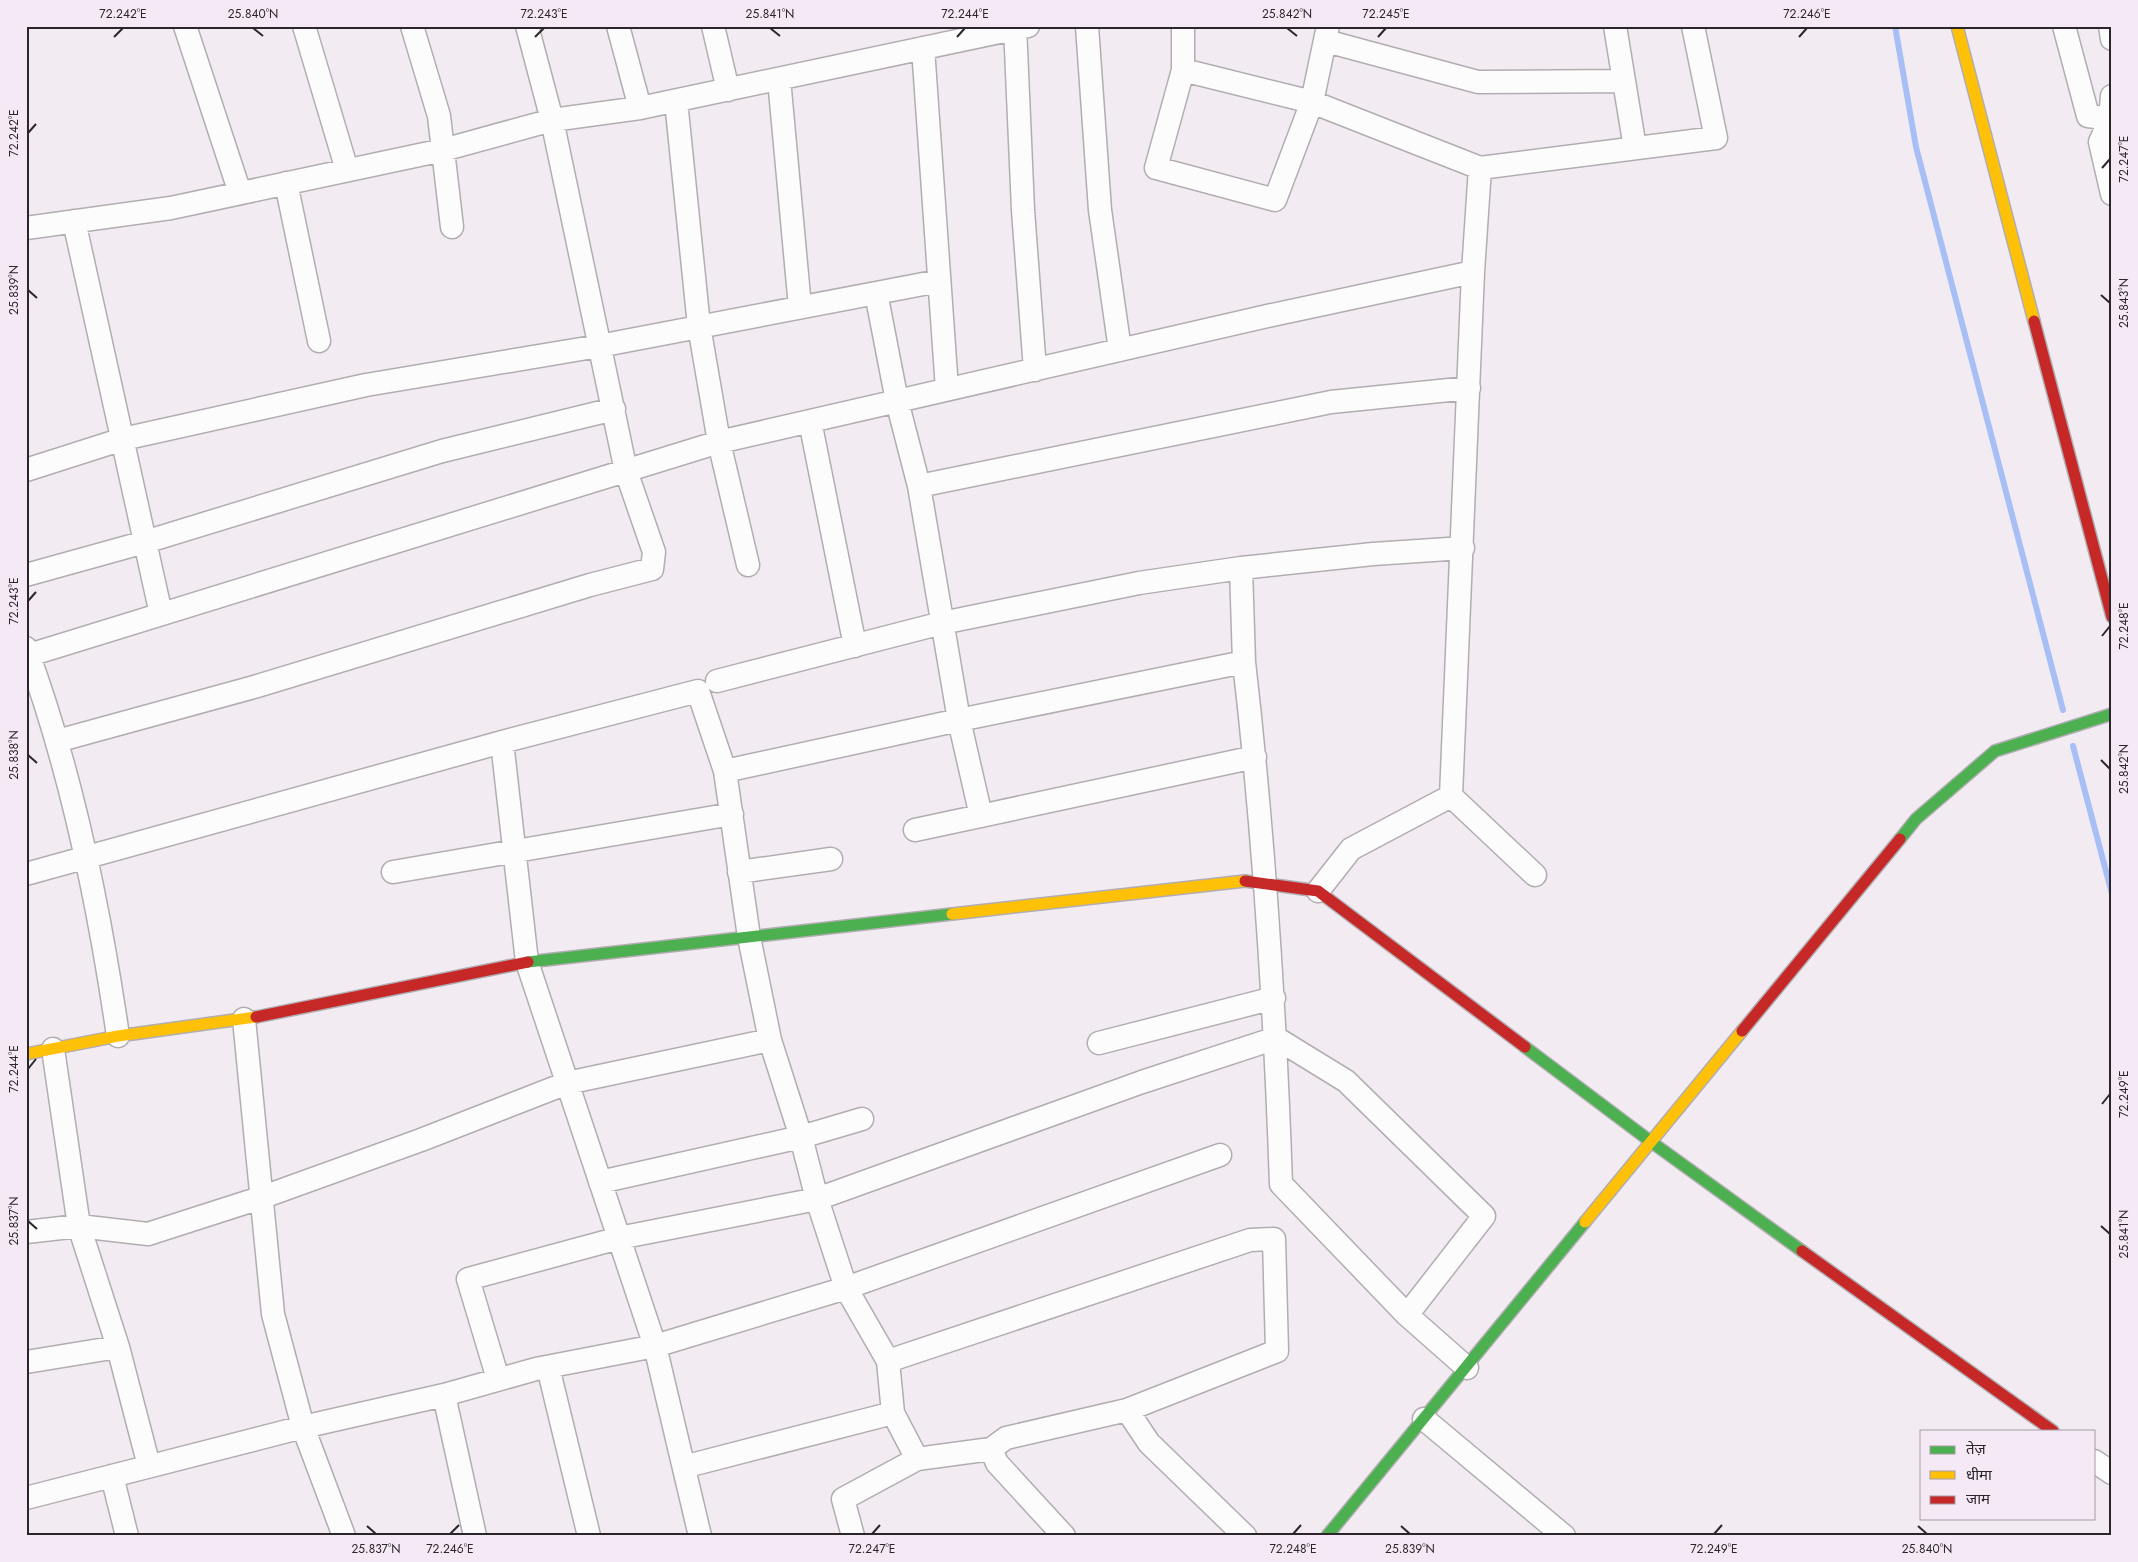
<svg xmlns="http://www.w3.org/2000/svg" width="2138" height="1562" viewBox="0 0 2138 1562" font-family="Jost,'Noto Sans Devanagari',sans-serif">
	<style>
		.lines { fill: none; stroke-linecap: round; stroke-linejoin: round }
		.stream { stroke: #a8bff6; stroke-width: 6 }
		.street-casing { stroke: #b1adb1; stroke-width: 25 }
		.fast-casing { stroke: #b1adb1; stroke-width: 14 }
		.slow-casing { stroke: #b1adb1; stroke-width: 14 }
		.jam-casing { stroke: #b1adb1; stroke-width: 14 }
		.street { stroke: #fdfcfd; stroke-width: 22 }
		.fast { stroke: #4caf50; stroke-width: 11 }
		.slow { stroke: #ffc107; stroke-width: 11 }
		.jam { stroke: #c62828; stroke-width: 11 }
		.ticks { fill: none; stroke: #2a262a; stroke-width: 2 }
		.neatline { fill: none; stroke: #2a262a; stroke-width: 2 }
		.ticks-label { font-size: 12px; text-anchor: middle; fill: #2a262a }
	</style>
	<rect width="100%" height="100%" fill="#f2ecf2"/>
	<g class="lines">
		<path class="stream" d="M1895,26L1916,147L2063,710
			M2073,746L2112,894"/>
		<defs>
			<path id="street" d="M185,26L240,193
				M304,26L347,170
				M412,26L439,116L452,227
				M618,26L640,108
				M713,26L728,90
				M1015,26L1023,210L1035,370
				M1087,26L1100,210L1120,350
				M1183,26V70L1156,168L1275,200L1312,102L1328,26
				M1615,26L1635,148
				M2064,26L2088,116L2112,119
				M2110,26L2112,39
				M1326,41L1478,82L1624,81
				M923,48L947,389
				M1183,70L1312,102L1480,168
				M779,79L800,307
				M2112,96L2110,120L2100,142L2112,194
				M676,101L699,326L719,442L748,565
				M286,183L319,341
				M74,221L161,614
				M26,228L171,208L443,150L552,120L640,108L1028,26
				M876,293L897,401L919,486L959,720L981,816
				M810,421L855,646
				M26,470L123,439L366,385L599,346L939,281
				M919,486L1331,402L1469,388
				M26,575L145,542L442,451L614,409
				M26,648C72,772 99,905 118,1036
				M26,656L719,442L1272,315L1473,272
				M1244,662C1264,835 1275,1009 1281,1184L1407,1315L1467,1368
				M717,681L942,623L1139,583L1241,568L1373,554L1463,548
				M57,741L254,687L590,585L652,569L654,552L626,471L552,120L527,26
				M502,742L527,962L655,1346L700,1536
				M725,771L959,720L1244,662L1241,568
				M1451,796L1535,875
				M915,830L1255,757
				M393,872L732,814
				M739,872L831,859
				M26,874L502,742L698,691L725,771L749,937L770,1040L801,1137L817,1199L619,1238L468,1279L498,1379
				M1318,891L1351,849L1451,796L1473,272L1480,168L1716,138L1693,26
				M244,1019L273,1314L303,1427L344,1536
				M1099,1043L1274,998
				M53,1049L79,1226L118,1347L149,1466
				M600,1182L801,1137L862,1119
				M26,1232L79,1226L148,1234L263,1197L421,1140L567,1083L770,1040
				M26,1362L118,1347
				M548,1367L589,1536
				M1127,1410L1149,1443L1245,1536
				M893,1413L888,1361L846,1288L817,1199L1142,1082L1276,1038L1346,1081L1484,1216L1407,1315
				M1424,1419L1564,1536
				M991,1449L997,1463L1064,1536
				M2094,1461L2112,1473
				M691,1465L893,1413L917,1459
				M112,1476L127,1536
				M26,1498L303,1427L444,1395
				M475,1536L444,1395L536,1369L655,1346L846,1288L1220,1155
				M853,1536L843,1499L917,1459L991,1449L1006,1438L1127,1410L1277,1351L1274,1239L1250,1240L888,1361"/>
			<path id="fast" d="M1900,839L1916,819L1995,751L2112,714
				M528,962L952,914
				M1525,1047L1650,1141L1802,1251
				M1327,1536L1585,1222"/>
			<path id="slow" d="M1957,26L2034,321
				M952,914L1245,881
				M26,1054L118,1036L256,1017
				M1585,1222L1742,1031"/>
			<path id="jam" d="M2034,321L2112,617
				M1245,881L1318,891L1525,1047
				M256,1017L528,962
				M1742,1031L1900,839
				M1802,1251L2053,1431"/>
		</defs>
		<use href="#street" class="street-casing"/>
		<use href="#fast" class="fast-casing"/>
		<use href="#slow" class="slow-casing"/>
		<use href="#jam" class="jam-casing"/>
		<use href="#street" class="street"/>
		<use href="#fast" class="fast"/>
		<use href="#slow" class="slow"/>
		<use href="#jam" class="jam"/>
	</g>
	<path class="ticks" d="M253,28L263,36M770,28L780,36M1287,28L1297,36M114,37L123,28M535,37L544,28M957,37L965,28M1378,37L1386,28M1799,37L1807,28M28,133L36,124M2102,168L2110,159M28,290L37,298M2101,295L2110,303M28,601L36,592M2102,636L2110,626M28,755L37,763M2101,760L2110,769M28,1069L36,1059M2102,1104L2110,1094M28,1221L37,1229M2101,1226L2110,1234M367,1526L376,1534M1401,1526L1410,1534M1918,1526L1927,1534M450,1534L459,1525M872,1534L880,1525M1293,1534L1301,1525M1714,1534L1722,1525"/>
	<rect width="2138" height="1562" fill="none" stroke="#f4e9f5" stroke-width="55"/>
	<rect x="1920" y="1430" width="175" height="90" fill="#f4e9f5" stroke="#a39ba4"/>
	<rect x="1930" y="1446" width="25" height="8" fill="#4caf50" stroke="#a39ba4"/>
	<text x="1966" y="1454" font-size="15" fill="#2a262a">तेज़</text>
	<rect x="1930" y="1471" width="25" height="8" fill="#ffc107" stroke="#a39ba4"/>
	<text x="1966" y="1480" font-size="15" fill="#2a262a">धीमा</text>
	<rect x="1930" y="1496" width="25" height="8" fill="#c62828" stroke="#a39ba4"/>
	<text x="1966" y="1504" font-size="15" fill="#2a262a">जाम</text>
	<rect x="28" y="28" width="2082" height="1506" class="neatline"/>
	<g class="ticks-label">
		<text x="123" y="18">72.242°E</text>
		<text x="253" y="18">25.840°N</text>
		<text x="544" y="18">72.243°E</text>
		<text x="770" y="18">25.841°N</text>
		<text x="965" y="18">72.244°E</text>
		<text x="1287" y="18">25.842°N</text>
		<text x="1386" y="18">72.245°E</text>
		<text x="1807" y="18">72.246°E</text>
		<text transform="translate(14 133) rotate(-90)" y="4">72.242°E</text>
		<text transform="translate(2124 159) rotate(-90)" y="4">72.247°E</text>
		<text transform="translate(14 290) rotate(-90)" y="4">25.839°N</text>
		<text transform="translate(2124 303) rotate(-90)" y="4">25.843°N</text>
		<text transform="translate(14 601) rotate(-90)" y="4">72.243°E</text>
		<text transform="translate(2124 626) rotate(-90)" y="4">72.248°E</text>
		<text transform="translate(14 755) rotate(-90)" y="4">25.838°N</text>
		<text transform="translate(2124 769) rotate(-90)" y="4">25.842°N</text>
		<text transform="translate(14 1069) rotate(-90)" y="4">72.244°E</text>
		<text transform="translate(2124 1094) rotate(-90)" y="4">72.249°E</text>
		<text transform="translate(14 1221) rotate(-90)" y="4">25.837°N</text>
		<text transform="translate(2124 1234) rotate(-90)" y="4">25.841°N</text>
		<text x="376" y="1553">25.837°N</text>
		<text x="450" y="1553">72.246°E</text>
		<text x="872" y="1553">72.247°E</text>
		<text x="1293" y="1553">72.248°E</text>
		<text x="1410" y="1553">25.839°N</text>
		<text x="1714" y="1553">72.249°E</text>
		<text x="1927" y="1553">25.840°N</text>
	</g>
</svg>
